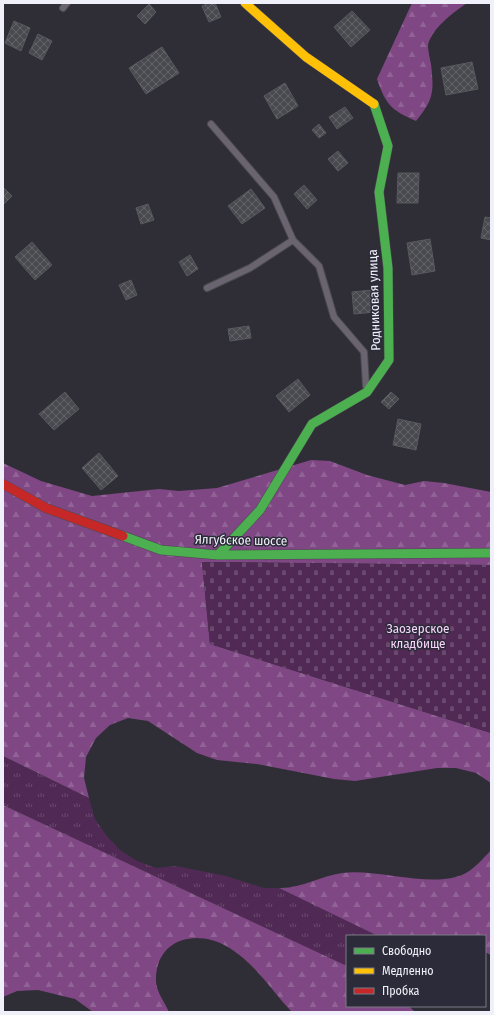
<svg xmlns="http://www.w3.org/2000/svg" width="494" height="1015" viewBox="0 0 494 1015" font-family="'Fira Sans Condensed',sans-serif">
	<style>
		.grass { fill: url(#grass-tufts) }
		.forest { fill: url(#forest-firs) }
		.cemetery { fill: url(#cemetery-stones) }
		.building { fill: url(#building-cross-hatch); stroke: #58595f }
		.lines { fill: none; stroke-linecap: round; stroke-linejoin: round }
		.lane-casing { stroke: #4b4a51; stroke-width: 8 }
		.fast-casing { stroke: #4b4a51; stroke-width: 10 }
		.slow-casing { stroke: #4b4a51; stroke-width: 10 }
		.jam-casing { stroke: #4b4a51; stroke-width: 10 }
		.lane { stroke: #6a6471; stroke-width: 6 }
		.fast { stroke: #4caf50; stroke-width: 9 }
		.slow { stroke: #ffc107; stroke-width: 9 }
		.jam { stroke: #c62828; stroke-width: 9 }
		.labels { text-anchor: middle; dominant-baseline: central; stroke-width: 3; stroke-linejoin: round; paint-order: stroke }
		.street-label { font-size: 13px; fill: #f0f0fa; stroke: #2c2b39 }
		.park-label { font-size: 13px; fill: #f7d4f9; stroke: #2c2b39 }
	</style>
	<defs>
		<pattern id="grass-tufts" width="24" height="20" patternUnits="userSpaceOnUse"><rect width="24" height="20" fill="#502a54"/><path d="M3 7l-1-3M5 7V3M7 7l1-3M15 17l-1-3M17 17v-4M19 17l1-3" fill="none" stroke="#6a496e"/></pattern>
		<pattern id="forest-firs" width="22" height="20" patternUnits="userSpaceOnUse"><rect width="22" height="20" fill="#7f4784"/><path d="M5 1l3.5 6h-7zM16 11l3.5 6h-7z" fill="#916296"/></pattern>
		<pattern id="cemetery-stones" width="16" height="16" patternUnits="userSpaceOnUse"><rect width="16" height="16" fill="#502a54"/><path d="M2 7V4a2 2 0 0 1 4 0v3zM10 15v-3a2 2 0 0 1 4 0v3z" fill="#6a496e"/></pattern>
		<pattern id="building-cross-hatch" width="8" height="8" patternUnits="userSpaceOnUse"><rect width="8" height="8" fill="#494a4f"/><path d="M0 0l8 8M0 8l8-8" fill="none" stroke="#646469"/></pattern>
	</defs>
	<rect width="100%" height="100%" fill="#2f2e36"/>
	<path class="grass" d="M3,756L89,798L95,819L106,835L120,850L137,861L156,868L176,866L226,876L264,888H279L378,936H347V966L3,805Z"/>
	<path class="forest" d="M412,3H467C454,12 432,28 428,45C428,51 430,59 431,64C434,92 434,99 416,121C391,110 386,105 377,79Z
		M311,460L330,461L367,475L405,485L424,481L444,483L491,492V565L202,562L210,644L491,733V783L476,773L456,768H437L355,781L334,779L257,764L217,760L197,753L148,721L128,718L110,725L96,738L86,757L84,778L89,798L3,756V463L41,481L92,496L159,489L179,491L217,488Z
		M3,805L347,966V1006H409L415,1012H292C270,989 256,964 228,947C196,928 155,939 156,981C156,991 165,1003 169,1012H93L75,999L38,990L17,991L3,997Z
		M491,850V955L485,952V936H378L279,888C300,889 321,876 342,873C377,868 433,889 464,874C474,869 483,859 491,850Z"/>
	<path class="cemetery" d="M202,562L491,565V733L210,644Z"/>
	<path class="building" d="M209,3H215L221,17L209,22L202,6Z
		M149,4L156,12L145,24L137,16Z
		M352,11L370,30L351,47L334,27Z
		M14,21L30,28L21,51L5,43Z
		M38,34L52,41L42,60L29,53Z
		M162,47L179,73L146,94L129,68Z
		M472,62L478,89L446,95L441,68Z
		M285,83L298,106L277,119L264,96Z
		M345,107L353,118L337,129L329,117Z
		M319,124L326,133L319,138L312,130Z
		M338,151L348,163L338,171L328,159Z
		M398,173H419L418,203H397Z
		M304,185L317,200L307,209L294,194Z
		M3,187L12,196L3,205Z
		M251,189L265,208L242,224L228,206Z
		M148,204L154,220L141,224L136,208Z
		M485,217L491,218V240L481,238Z
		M430,239L435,271L412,275L407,243Z
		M32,242L52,265L35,280L15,257Z
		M190,255L198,269L187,276L179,262Z
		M131,280L137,295L126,300L119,285Z
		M372,290L375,312L354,314L352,292Z
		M249,326L251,338L230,341L228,329Z
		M298,379L310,395L289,412L276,396Z
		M65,392L79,409L54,430L39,414Z
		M391,392L399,399L389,409L381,402Z
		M398,419L421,424L416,450L393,445Z
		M99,453L118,476L101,490L82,468Z"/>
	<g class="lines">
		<defs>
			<path id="lane" d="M63,8L67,3
				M211,124L274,197L293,240L319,266L334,317L364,352L366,386
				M207,288L250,268L293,240"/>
			<path id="fast" d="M123,536L161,550L218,555L491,553
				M218,555L260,510L312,424L367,392L389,360L388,268L379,192L388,146L374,104"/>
			<path id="slow" d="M245,3L306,57L374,104"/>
			<path id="jam" d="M3,484L46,508L123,536"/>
		</defs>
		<use href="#lane" class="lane-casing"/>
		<use href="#fast" class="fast-casing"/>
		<use href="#slow" class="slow-casing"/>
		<use href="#jam" class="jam-casing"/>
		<use href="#lane" class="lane"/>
		<use href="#fast" class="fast"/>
		<use href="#slow" class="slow"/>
		<use href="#jam" class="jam"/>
	</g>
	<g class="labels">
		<g class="street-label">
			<text transform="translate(374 300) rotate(-92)">Родниковая улица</text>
			<text transform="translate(241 540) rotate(1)">Ялгубское шоссе</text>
		</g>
		<g class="park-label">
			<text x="418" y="628">Заозерское<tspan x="418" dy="15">кладбище</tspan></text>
		</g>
	</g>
	<rect width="494" height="1015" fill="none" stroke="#f0f0fa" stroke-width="8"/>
	<rect x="346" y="935" width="140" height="72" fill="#2c2b39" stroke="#7a7a86"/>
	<rect x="354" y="948" width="20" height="6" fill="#4caf50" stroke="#7a7a86"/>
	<text x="382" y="955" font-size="12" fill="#f0f0fa">Свободно</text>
	<rect x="354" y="968" width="20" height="6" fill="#ffc107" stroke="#7a7a86"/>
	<text x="382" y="975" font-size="12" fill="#f0f0fa">Медленно</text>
	<rect x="354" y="988" width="20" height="6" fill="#c62828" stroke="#7a7a86"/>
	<text x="382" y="995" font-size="12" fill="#f0f0fa">Пробка</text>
</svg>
